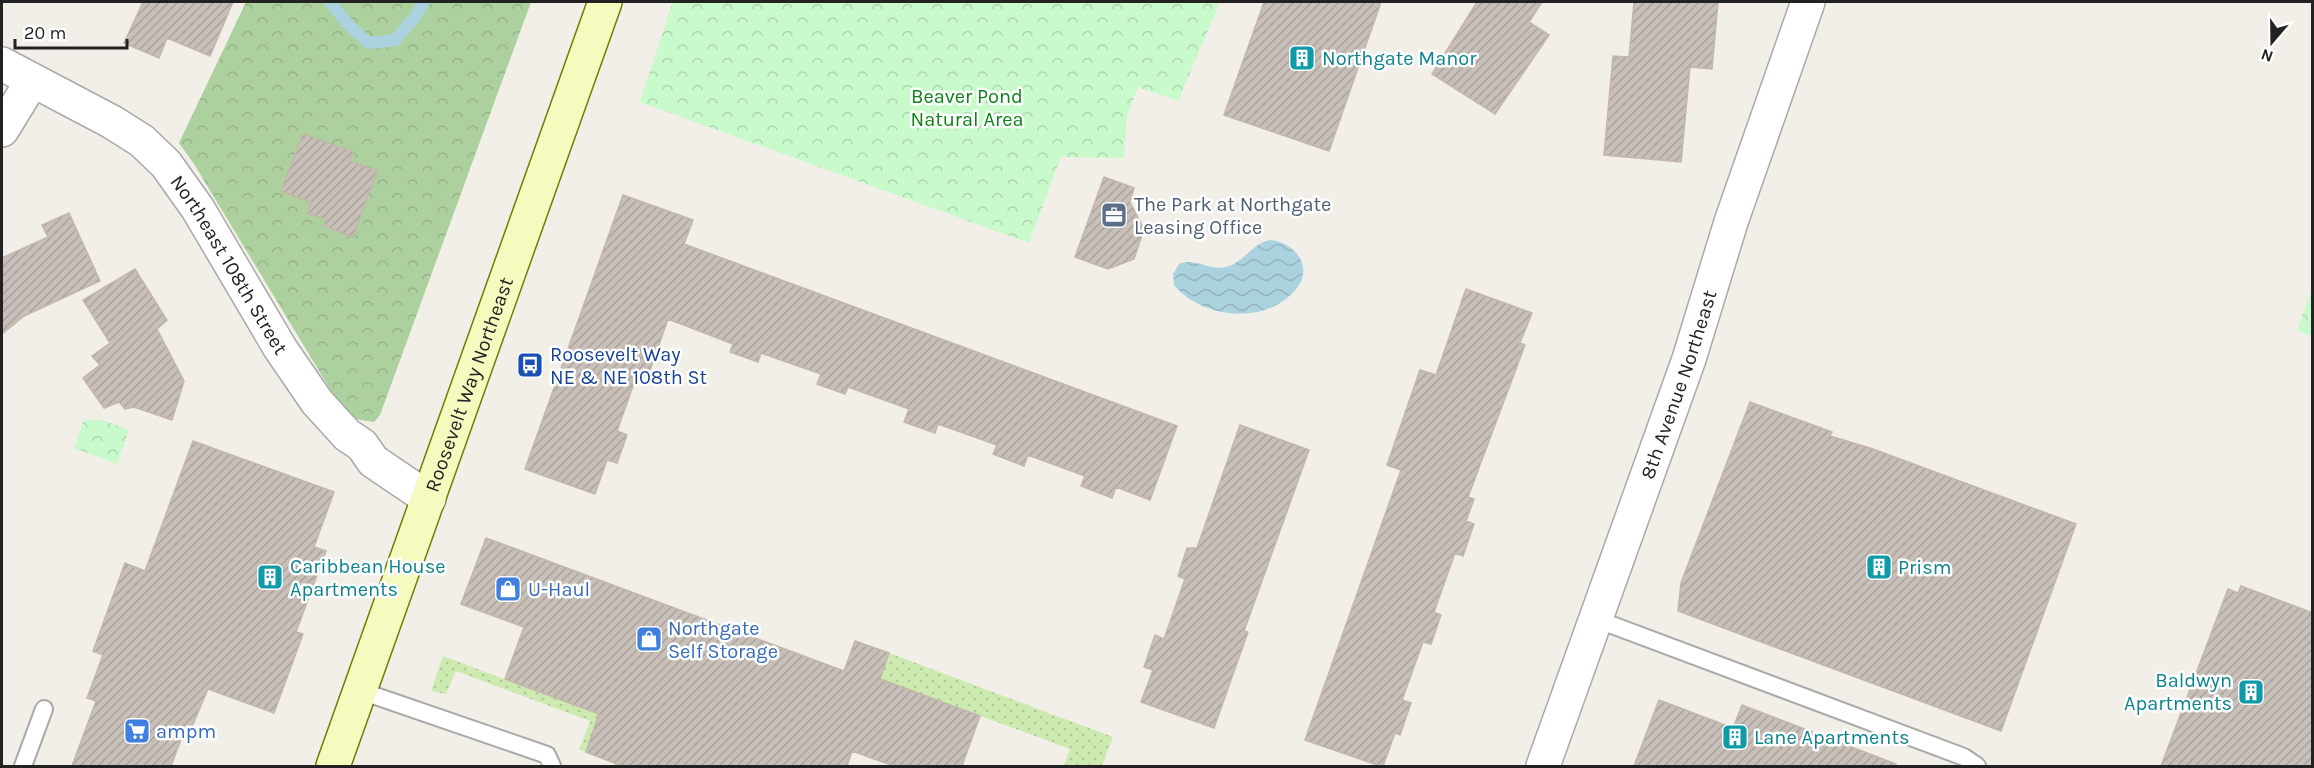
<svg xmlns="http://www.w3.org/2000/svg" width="2314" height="768" viewBox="0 0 2314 768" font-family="Karla,sans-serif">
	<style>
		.grass { fill: url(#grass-dots) }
		.forest { fill: url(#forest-crowns) }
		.park { fill: url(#park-crowns) }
		.water { fill: url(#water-waves) }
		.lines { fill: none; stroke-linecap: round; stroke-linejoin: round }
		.stream { stroke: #aad3df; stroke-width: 12 }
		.building { fill: url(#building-hatch); stroke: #c4b6ab; stroke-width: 1.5 }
		.service-casing { stroke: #a9a9a9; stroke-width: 20 }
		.minor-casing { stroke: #a9a9a9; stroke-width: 36 }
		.secondary-casing { stroke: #707d05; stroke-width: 36 }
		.service { stroke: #fff; stroke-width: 16 }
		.minor { stroke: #fff; stroke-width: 33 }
		.secondary { stroke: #f7fabf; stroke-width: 33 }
		.labels { text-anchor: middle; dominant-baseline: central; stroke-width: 5; stroke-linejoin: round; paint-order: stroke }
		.culture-label { font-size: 20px; fill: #0d838f; stroke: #fff; text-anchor: start }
		.park-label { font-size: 20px; fill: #0c8416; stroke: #fff }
		.service-label { font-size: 20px; fill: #4e5e75; stroke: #fff; text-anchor: start }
		.street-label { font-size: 20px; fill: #222; stroke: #fff }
		.transit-label { font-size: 20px; fill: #164399; stroke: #fff; text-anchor: start }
		.shop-label { font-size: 20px; fill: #366cbe; stroke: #fff; text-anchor: start }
	</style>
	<defs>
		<pattern id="grass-dots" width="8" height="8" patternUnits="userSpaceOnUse" patternTransform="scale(1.5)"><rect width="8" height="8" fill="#cdebb0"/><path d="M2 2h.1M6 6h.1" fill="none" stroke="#b0c997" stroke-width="1.8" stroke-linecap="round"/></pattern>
		<pattern id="forest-crowns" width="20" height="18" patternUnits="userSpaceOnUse" patternTransform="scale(1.5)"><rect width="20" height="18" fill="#add19e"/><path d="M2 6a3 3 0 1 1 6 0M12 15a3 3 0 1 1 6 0" fill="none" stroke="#95b388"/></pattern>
		<pattern id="park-crowns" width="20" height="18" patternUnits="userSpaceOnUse" patternTransform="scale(1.5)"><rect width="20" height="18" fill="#c8facc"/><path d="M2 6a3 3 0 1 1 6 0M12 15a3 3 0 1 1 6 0" fill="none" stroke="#acd6af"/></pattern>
		<pattern id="water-waves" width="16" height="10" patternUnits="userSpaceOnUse" patternTransform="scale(1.5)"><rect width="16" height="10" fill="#aad3df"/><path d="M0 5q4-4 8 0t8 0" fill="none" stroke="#92b5bf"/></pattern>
		<pattern id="building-hatch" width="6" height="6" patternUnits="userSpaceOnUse" patternTransform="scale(1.5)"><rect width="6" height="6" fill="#c7bfb8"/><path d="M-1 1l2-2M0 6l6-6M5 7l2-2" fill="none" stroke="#aba49e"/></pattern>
	</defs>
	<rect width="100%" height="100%" fill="#f2efe9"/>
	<path class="grass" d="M889,653L1113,737L1102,766H1064L1070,749L880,679Z
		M443,656L635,728L621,766H614L626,734L597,722L586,752L579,750L590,721L456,671L446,694L431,691Z"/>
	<path class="forest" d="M246,2H531L380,415L374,422L355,419L336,399L194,164L179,143Z"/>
	<path class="park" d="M673,2H1220L1178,101L1138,87L1127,116L1124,158L1061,157L1029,243L640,102Z
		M2312,287V336L2297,331Z
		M84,420H102L129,430L117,464L74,448Z"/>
	<path class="water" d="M1270,240C1294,242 1314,266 1297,288C1267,326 1202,319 1174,285L1173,274L1179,264C1194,257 1209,271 1226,267C1245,262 1251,244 1270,240Z"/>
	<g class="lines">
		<path class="stream" d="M330,2L347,23L368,43L395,40L415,17L424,2"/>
	</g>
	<path class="building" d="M143,2H233L210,56L167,38L159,58L124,43Z
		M1264,2H1381L1329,151L1224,115Z
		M1477,2H1542L1529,22L1549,35L1495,114L1432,74Z
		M1634,2H1718L1712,69L1690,67L1681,162L1604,155L1613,56L1629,57Z
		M303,134L353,152L350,161L377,171L353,237L324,226L326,219L307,213L311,202L281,191Z
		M1104,177L1134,188L1130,202L1144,229L1134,259L1108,269L1075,257Z
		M623,195L693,220L684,244L1177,426L1150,500L1116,487L1112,498L1081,486L1085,476L1028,455L1024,466L993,454L997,445L938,424L935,433L904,422L909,409L848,387L845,394L817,384L821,374L761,353L758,362L730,352L733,344L668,319L648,376L638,372L617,431L627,435L617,463L607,460L595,494L525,469Z
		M69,213L100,281L24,316L2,334V258L48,237L42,225Z
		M135,269L167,320L157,329L184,381L172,420L134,407L125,409L119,402L104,408L83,378L100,365L92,356L110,343L83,300Z
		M1466,289L1532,313L1520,343L1525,345L1468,497L1474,499L1466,521L1474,524L1463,556L1455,553L1434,612L1441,615L1431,644L1423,642L1402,700L1411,703L1400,735L1395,733L1383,766H1380L1305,740L1401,470L1387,465L1420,370L1436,375Z
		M1750,402L1832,432L1830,436L1873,449L2076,524L2001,731L1678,611L1681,583Z
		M1240,425L1309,450L1244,631L1248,632L1214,728L1141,702L1153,670L1144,667L1155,635L1164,639L1185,579L1178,576L1187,548H1197Z
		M193,441L334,492L314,547L326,551L296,632L303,634L274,713L208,689L188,736L183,734L171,766H72L96,701L87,698L103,655L93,651L125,563L145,571Z
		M486,538L844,671L855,641L889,653L880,679L980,716L962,766H894L852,751L847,766H622L586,752L599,714L505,679L524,627L461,604Z
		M2241,586L2313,613V766H2161L2228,589L2238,593Z
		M1659,700L1733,728L1742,705L1896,764V766H1634Z"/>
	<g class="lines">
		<defs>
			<path id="service" d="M1596,619L1964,757L1977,766
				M361,691L547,755L552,766
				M23,766L44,709"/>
			<g id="minor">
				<path id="s1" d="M2,64L112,122L142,141L166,164L198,209L280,348L317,402L347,435L362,445L373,461L429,499"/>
				<path d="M2,130L32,81"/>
				<path id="s2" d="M1543,766L1689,359L1731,222L1808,2"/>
			</g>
			<g id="secondary">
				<path id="s3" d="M333,766L605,2"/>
			</g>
		</defs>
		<use href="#service" class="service-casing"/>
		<use href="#minor" class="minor-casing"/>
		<use href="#secondary" class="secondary-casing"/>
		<use href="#service" class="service"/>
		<use href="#minor" class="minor"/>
		<use href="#secondary" class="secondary"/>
	</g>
	<defs>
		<symbol id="building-square" viewBox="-11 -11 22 22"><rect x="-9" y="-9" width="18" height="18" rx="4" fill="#0f9aa8" stroke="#fff"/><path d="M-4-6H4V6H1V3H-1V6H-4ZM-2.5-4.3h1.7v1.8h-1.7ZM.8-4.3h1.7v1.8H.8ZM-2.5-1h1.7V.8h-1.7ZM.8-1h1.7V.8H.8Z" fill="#fff"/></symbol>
		<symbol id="office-square" viewBox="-11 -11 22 22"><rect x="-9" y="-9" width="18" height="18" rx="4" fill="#5c6f8a" stroke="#fff"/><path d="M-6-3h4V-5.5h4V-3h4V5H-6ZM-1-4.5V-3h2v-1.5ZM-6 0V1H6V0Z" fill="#fff"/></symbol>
		<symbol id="bus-square" viewBox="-11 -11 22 22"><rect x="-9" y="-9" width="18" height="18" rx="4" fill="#1a4fb4" stroke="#fff"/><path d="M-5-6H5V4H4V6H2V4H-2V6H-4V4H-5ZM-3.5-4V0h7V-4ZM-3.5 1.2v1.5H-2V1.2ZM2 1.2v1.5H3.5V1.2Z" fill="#fff"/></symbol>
		<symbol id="shop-square" viewBox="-11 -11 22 22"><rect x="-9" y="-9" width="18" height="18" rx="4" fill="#3f7fe0" stroke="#fff"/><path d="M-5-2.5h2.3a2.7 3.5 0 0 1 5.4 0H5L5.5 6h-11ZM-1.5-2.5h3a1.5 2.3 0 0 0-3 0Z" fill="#fff"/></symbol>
		<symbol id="supermarket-square" viewBox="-11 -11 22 22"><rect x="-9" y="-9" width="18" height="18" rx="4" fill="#3f7fe0" stroke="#fff"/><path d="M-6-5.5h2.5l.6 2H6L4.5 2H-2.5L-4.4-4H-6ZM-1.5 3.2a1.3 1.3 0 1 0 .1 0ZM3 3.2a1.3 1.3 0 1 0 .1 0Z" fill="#fff"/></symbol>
	</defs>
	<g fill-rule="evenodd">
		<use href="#building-square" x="1287" y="43" width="30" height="30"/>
		<use href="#office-square" x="1099" y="200" width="30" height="30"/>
		<use href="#bus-square" x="515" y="350" width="30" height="30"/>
		<use href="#building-square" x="1864" y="552" width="30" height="30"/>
		<use href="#building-square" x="255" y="562" width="30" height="30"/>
		<use href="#shop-square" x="493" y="574" width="30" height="30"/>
		<use href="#shop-square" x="634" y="624" width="30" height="30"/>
		<use href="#building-square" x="2236" y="677" width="30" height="30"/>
		<use href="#supermarket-square" x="122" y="716" width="30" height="30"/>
		<use href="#building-square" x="1720" y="722" width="30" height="30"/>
	</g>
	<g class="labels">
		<g class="culture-label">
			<text x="1322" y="58">Northgate Manor</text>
			<text x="290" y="566">Caribbean House<tspan x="290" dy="23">Apartments</tspan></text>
			<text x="1898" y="567">Prism</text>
			<text x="2232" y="680" text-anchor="end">Baldwyn<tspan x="2232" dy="23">Apartments</tspan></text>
			<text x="1754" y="737">Lane Apartments</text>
		</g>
		<g class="park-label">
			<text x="967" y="96">Beaver Pond<tspan x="967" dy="23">Natural Area</tspan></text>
		</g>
		<g class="service-label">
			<text x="1134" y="204">The Park at Northgate<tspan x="1134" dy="23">Leasing Office</tspan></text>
		</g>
		<g class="street-label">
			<text stroke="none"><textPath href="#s1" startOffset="312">Northeast 108th Street</textPath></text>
			<text stroke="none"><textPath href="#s3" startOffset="405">Roosevelt Way Northeast</textPath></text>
			<text stroke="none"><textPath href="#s2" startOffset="405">8th Avenue Northeast</textPath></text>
		</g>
		<g class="transit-label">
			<text x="550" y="354">Roosevelt Way<tspan x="550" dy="23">NE &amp; NE 108th St</tspan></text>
		</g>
		<g class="shop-label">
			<text x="528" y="589">U-Haul</text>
			<text x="668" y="628">Northgate<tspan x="668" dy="23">Self Storage</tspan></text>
			<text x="156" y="731">ampm</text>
		</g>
	</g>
	<rect width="2314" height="768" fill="none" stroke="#222222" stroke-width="6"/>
	<g transform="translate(2272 42) rotate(200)" stroke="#ffffff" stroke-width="4.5" paint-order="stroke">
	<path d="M0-4.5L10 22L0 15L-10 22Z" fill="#222222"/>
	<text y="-9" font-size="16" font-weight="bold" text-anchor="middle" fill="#222222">N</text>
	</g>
	<path d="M15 39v9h112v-9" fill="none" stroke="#222222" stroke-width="3"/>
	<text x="24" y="39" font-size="18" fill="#222222" stroke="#ffffff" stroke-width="4.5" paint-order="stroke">20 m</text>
</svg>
